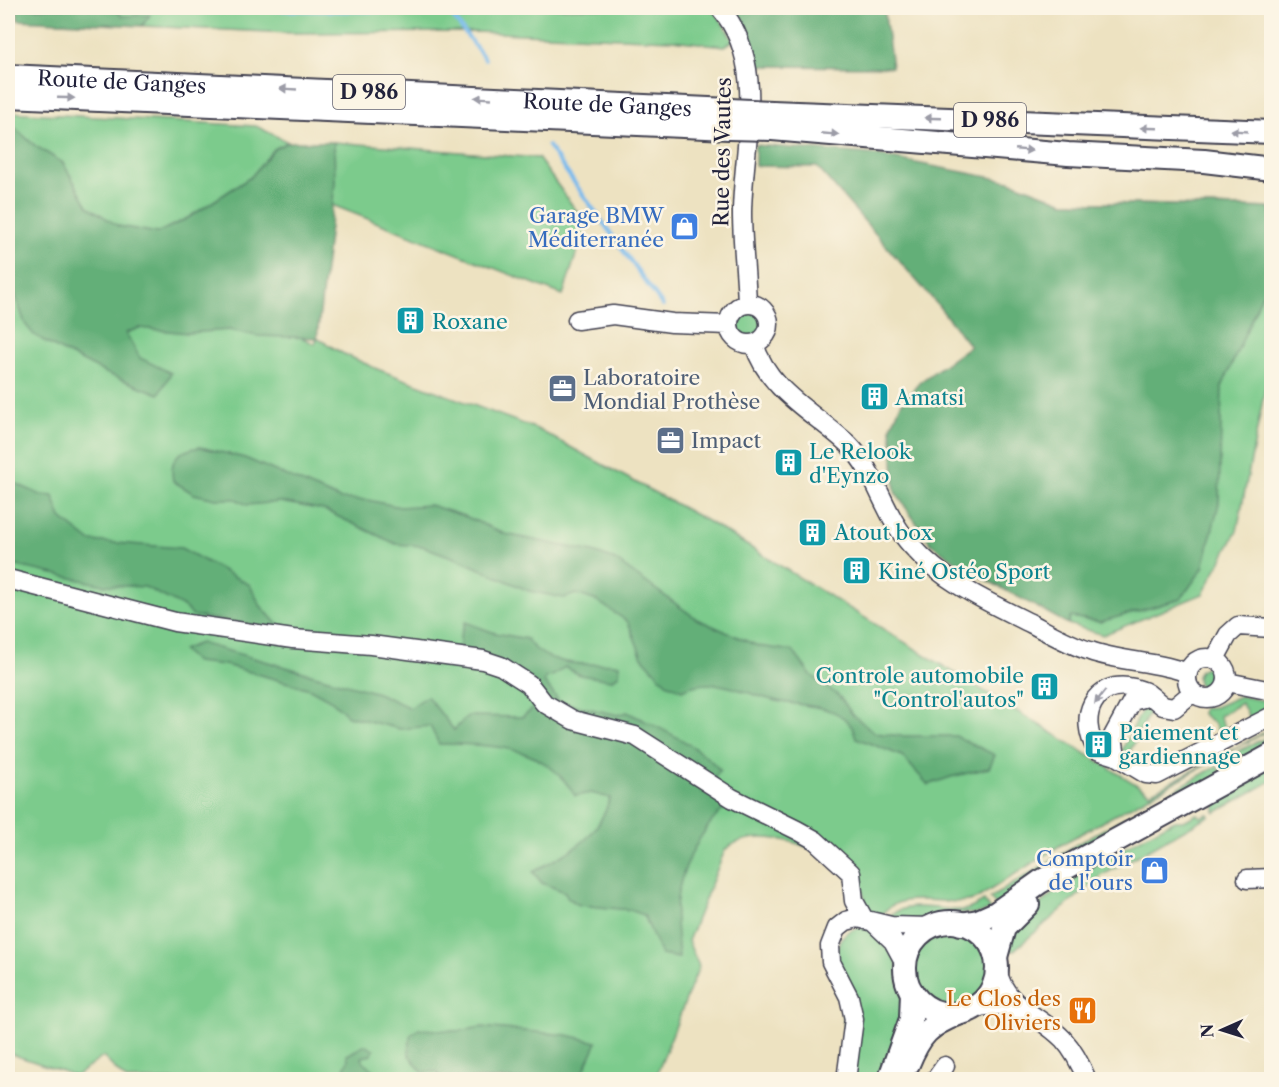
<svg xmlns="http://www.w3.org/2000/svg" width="1279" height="1087" viewBox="0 0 1279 1087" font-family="'Libre Caslon Text',serif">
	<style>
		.green { fill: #7bcb8c; stroke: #4e7664; stroke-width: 1.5 }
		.forest { fill: #64af78; stroke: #43685a; stroke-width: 1.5 }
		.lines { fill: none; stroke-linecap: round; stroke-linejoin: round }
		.stream { stroke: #77baed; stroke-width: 4 }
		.minor-casing { stroke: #403f4f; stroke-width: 21 }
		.major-casing { stroke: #403f4f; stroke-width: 26 }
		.minor { stroke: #fff; stroke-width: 18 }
		.major { stroke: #fff; stroke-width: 22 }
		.major-bridge-casing { stroke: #403f4f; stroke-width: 26; stroke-linecap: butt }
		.major-bridge { stroke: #fff; stroke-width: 22 }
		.oneway { fill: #9c9ca7 }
		.labels { text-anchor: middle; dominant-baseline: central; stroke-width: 5; stroke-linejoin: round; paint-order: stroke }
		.shield { fill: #fcf5e5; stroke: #63616e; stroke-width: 1.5 }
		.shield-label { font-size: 20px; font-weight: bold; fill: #22223b }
		.street-label { font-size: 21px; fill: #22223b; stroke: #fcf5e5 }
		.shop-label { font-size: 21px; fill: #366cbe; stroke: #fcf5e5; text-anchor: end }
		.culture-label { font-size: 21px; fill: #0d838f; stroke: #fcf5e5; text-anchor: start }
		.service-label { font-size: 21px; fill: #4e5e75; stroke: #fcf5e5; text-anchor: start }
		.food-label { font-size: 21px; fill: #c56008; stroke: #fcf5e5; text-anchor: end }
	</style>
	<rect width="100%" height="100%" fill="#fcf5e5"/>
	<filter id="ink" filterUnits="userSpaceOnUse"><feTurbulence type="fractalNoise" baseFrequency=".0167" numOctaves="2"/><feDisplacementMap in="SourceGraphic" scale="12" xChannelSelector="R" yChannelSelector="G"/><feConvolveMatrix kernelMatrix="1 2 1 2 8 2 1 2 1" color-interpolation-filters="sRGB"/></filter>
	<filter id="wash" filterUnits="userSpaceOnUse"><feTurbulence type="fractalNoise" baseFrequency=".008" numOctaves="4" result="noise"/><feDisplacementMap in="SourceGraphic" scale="24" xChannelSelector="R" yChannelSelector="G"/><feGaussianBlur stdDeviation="1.35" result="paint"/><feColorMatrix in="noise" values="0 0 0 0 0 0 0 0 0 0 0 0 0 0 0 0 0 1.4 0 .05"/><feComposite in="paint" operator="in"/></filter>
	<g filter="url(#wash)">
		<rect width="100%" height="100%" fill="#ede2c1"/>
		<path class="green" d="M114,8H709L718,15L733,41L725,46L672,40L475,32L290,33L142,26L121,16Z
			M8,112L256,126L288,142L274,149L251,177L188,218L157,233L118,226L88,206L63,163L34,145L15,128L8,127Z
			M334,142L538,158L586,224L563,295L332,205Z
			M1009,181L1064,202L1271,208V359L1237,531L1203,594L1103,635L1068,624L1071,617L1100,622Z
			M62,249L166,273L315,344L317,338L342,353L377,369L537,429L709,522L1150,793L1271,729L1064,843L976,899C948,909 900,886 881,916L886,918C908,899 936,910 962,910C970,910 977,905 984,901L990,910C975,917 964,912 948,913C916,916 902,933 869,911L859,882L861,872L856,871L849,880C831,845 754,823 725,850L688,941L699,966L655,1079L126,1080L103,1057L76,1076L8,1053V250Z
			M737 323a13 13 0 1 1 26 0a13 13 0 1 1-26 0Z
			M1197 678a11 11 0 1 1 22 0a11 11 0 1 1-22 0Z
			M1240,696L1271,702V709L1250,719L1241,703L1219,716L1226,730L1220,736L1214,723L1202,714L1203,708L1215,707Z
			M1146,702L1153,705L1128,755L1122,750Z
			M1271,735V746L1228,771L1222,763L1241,750Z
			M1271,762V781L1215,813V805L1223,800L1237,781Z
			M1217,766L1222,775L996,906L990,898L1077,844Z
			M1197,814L1200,817L1208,814L1209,816L1101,876L1013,951L1007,950C1011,905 1134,842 1173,821H1184Z
			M859,927H869L896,958L899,985L906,1002L882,1079H854C850,1051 829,963 840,940C844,933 852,930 859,927Z
			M912 968a39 39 0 1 1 78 0a39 39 0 1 1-78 0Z"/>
		<path class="forest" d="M17,8H114L122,16L150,15L142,26L18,20Z
			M720,8H884L892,67L756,66L746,62Z
			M8,127L15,128L34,145L63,163L88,206L118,226L157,233L188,218L251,177L274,149L288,142H334L335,183L317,338L258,336L229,330L188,333L139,328L126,333L140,358L171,373L159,394L108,374L58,349L34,335L25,324L8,273Z
			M755,145L870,154L1009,181L1064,202L1271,208V284L1261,297L1222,387L1219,503L1203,568L1181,599L1100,622L1071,617L1068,624L968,570L931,544L895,492L891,427L901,404L920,382L970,346L937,304L817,167L755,166Z
			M200,447L245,458L340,499L368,500L400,507L430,505L467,517L505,534L593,552L615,560L697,619L758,646L793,651L810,674L839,696L853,715L875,733L902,736H956L995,755L989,768L951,777L928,785L902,756L856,738C848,703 804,707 777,701C744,694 715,674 682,690L666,683L642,657L628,622L597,601L576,594L564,598L529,591L460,560L422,546L396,544L324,510L280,502L247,505L236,499H216L194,494L173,481C169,457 178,451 200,447Z
			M8,480L41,495L53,496L61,518L90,541L181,548L250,585L260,605L277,624L294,629L343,632L345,639L193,616L184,607L145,587L104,585L8,564Z
			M465,622L495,633L527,639C539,660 572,665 595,664C603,664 611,662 619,665V675L611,680L580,675L565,667L554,675L545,678L544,682L560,702L618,715L627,712C660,729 695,742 720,770L707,789L727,806C700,829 679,871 676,907C675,924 678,942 679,958L661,955L644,915L630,910L579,905L568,898L565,892L542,883L533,872C571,850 596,843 610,798L591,793L575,796C545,744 493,745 439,744L430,726L400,729L348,716L332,701L310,689L225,665L196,662L182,650L200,643L378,693L410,708L427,696L454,730L468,716L522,717L546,699L460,651V637Z
			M482,1027L567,1035L597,1042L580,1079H439L438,1072H422L409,1055L410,1036L419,1029L459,1031Z
			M365,1045L374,1050L371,1055L362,1057L363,1061L384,1079H354L343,1071L348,1060L347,1055Z"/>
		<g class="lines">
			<path class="stream" d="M150,8H174
				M233,8L270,10L449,12
				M446,8L485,59
				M548,146L663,306"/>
		</g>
	</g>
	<g filter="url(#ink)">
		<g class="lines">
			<defs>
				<path id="minor" d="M720,8C768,64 743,145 742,212C742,242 746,273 747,303
					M729 324a20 20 0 1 1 40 0a20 20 0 1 1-40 0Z
					M577,320L613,315L672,323L729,325
					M754,344C769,392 814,412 849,445C877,473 884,516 911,545C944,583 988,602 1032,624C1051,634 1070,645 1090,651C1121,662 1157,661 1188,673
					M8,579L175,622L293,639L371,645L483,660L501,666L529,684L544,703L573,720L635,736L732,798L797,830L815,840L851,873L854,901L864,919
					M1187 678a20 20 0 1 1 40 0a20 20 0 1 1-40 0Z
					M1215,659L1228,635L1238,626L1272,628
					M1227,682L1272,691
					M1193,692L1174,708L1163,706L1151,696L1132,701L1113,736L1116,756L1146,774L1157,775L1272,716
					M1116,756L1097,750C1077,719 1093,678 1134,688C1141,690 1146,691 1151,696
					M1247,879L1272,878
					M874,923L893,941L906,965
					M997,969C1004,1007 1039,1014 1063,1039C1074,1051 1081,1065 1087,1080
					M975,1007L1000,1005L1020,1011
					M846,1080L854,1019L849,997L831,962L830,946L837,928L846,921L858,918L891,926L931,927
					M935,1080L945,1066"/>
				<g id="major">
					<path id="s1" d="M8,76L730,110"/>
					<path d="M8,96L729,128"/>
					<path d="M772,112L1272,132"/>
					<path d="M772,129L1068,154L1204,161L1272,169"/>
					<circle cx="951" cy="968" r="46"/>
					<path d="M961,924L978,921L996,913L1040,882L1272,755"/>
					<path d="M996,957L1004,928L1028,904"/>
					<path d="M908,1064C920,1035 929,1025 958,1014"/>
					<path d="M889,1080L911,1019L912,992"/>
				</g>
			</defs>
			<use href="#minor" class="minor-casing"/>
			<use href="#major" class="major-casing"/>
			<use href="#minor" class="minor"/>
			<use href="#major" class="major"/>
			<defs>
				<path id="major-bridge" d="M730,110L772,112
					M729,128L772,129"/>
			</defs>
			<use href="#major-bridge" class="major-bridge-casing"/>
			<use href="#major-bridge" class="major-bridge"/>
		</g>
		<defs><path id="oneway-solid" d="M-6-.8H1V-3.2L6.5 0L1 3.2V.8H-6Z" transform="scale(1.5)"/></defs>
		<g class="oneway">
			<use href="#oneway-solid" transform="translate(288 89) rotate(-177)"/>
			<use href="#oneway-solid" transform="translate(66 98) rotate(2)"/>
			<use href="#oneway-solid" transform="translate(483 98) rotate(-177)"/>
			<use href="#oneway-solid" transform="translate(933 118) rotate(-178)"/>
			<use href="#oneway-solid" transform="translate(1149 128) rotate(-178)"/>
			<use href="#oneway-solid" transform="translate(1239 131) rotate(-177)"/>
			<use href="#oneway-solid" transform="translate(830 134) rotate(5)"/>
			<use href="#oneway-solid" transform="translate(1024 150) rotate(5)"/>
			<use href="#oneway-solid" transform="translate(1100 697) rotate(128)"/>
		</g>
	</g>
	<defs>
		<symbol id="shop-square" viewBox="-11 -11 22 22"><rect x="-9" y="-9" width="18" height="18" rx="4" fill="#3f7fe0" stroke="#fcf5e5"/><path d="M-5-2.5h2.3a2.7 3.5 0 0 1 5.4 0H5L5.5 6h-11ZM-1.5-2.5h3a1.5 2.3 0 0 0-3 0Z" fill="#fff"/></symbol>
		<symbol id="building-square" viewBox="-11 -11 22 22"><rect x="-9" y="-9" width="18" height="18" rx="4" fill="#0f9aa8" stroke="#fcf5e5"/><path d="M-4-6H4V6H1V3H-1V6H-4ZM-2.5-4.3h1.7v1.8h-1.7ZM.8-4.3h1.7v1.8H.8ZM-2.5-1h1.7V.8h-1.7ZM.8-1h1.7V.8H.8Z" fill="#fff"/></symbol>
		<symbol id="office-square" viewBox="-11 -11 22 22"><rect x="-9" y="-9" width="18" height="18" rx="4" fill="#5c6f8a" stroke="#fcf5e5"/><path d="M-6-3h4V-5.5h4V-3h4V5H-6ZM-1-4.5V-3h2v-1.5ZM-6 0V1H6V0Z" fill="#fff"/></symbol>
		<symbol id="restaurant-square" viewBox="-11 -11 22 22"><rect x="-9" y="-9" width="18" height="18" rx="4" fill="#e8710a" stroke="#fcf5e5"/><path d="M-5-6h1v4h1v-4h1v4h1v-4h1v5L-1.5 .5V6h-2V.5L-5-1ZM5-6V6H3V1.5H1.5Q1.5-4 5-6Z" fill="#fff"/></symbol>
	</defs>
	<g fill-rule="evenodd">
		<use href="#shop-square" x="668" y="210" width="33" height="33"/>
		<use href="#building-square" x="394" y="304" width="33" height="33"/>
		<use href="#office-square" x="546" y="372" width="33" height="33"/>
		<use href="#building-square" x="858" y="380" width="33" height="33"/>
		<use href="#office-square" x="654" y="424" width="33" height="33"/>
		<use href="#building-square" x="772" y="446" width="33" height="33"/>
		<use href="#building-square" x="796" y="516" width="33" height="33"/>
		<use href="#building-square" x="840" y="554" width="33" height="33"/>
		<use href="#building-square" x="1028" y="670" width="33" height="33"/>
		<use href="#building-square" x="1082" y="728" width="33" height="33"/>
		<use href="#shop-square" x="1138" y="854" width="33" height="33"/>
		<use href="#restaurant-square" x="1066" y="994" width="33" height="33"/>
	</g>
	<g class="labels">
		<g class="shield">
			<rect x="333" y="75" width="72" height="34" rx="4.5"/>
			<rect x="954" y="103" width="72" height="34" rx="4.5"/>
		</g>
		<g class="shield-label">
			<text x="369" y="92">D 986</text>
			<text x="990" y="120">D 986</text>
		</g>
		<g class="street-label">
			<text stroke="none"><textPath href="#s1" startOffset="114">Route de Ganges</textPath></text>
			<text stroke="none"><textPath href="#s1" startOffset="600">Route de Ganges</textPath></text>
			<text transform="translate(722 152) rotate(-89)">Rue des Vautes</text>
		</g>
		<g class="shop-label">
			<text x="664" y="215">Garage BMW<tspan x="664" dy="24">Méditerranée</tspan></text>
			<text x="1133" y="858">Comptoir<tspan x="1133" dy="24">de l'ours</tspan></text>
		</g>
		<g class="culture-label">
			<text x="432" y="321">Roxane</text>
			<text x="895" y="397">Amatsi</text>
			<text x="809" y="451">Le Relook<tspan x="809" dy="24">d'Eynzo</tspan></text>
			<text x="834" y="532">Atout box</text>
			<text x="878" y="571">Kiné Ostéo Sport</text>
			<text x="1024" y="675" text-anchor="end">Controle automobile<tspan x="1024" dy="24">"Control'autos"</tspan></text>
			<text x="1119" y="732">Paiement et<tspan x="1119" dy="24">gardiennage</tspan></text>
		</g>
		<g class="service-label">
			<text x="583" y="377">Laboratoire<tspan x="583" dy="24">Mondial Prothèse</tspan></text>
			<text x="691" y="440">Impact</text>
		</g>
		<g class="food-label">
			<text x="1061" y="998">Le Clos des<tspan x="1061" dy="24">Oliviers</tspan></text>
		</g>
	</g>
	<rect width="1279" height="1087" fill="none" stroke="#fcf5e5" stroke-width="30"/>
	<g transform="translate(1222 1030) rotate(267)" stroke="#fcf5e5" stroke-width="4.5" paint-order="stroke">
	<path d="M0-4.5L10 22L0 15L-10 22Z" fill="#22223b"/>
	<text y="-9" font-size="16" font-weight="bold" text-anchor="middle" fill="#22223b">N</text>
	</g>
</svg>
